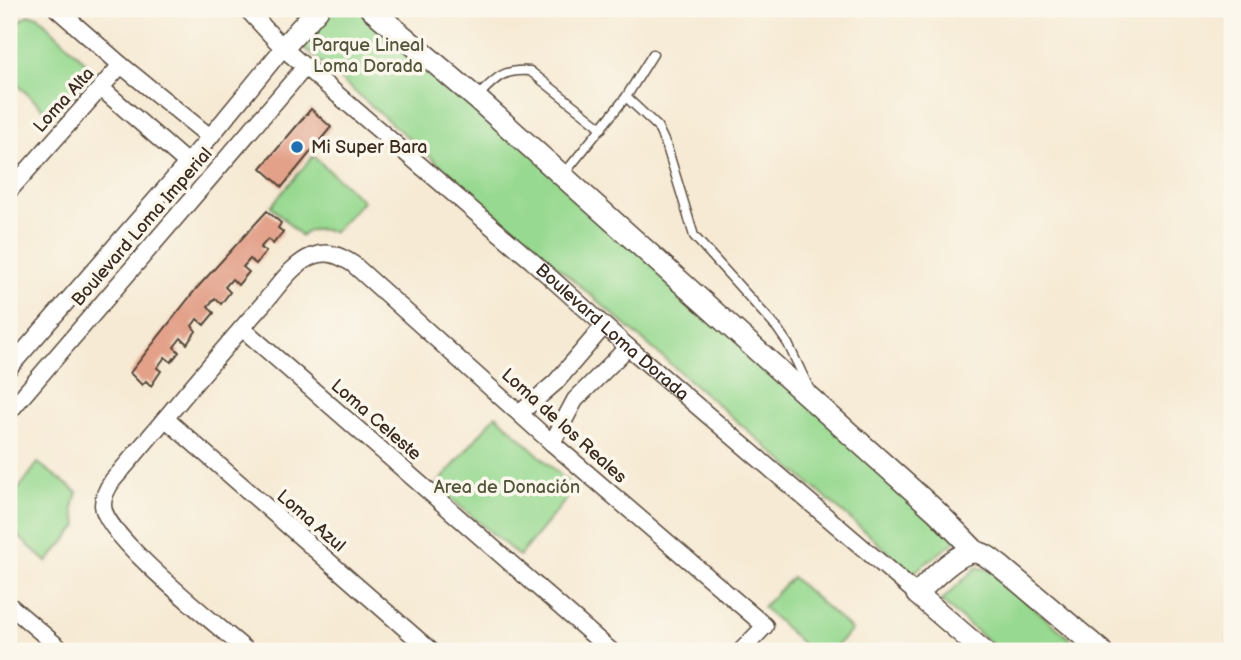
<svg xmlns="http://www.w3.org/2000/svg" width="1241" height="660" viewBox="0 0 1241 660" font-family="'Balsamiq Sans',sans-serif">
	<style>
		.green { fill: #97d990; stroke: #698257; stroke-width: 2 }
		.building { fill: #e3a18a }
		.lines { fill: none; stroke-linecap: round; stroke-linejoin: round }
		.service-casing { stroke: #574739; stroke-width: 11 }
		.minor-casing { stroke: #574739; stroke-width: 19 }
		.tertiary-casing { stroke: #574739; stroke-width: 24 }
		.service { stroke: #fff; stroke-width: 8 }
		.minor { stroke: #fff; stroke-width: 16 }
		.tertiary { stroke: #fff; stroke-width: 21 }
		.poi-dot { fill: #1f6fb2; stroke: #fbf7ec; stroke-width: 2.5 }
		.labels { text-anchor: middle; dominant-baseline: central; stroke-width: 7; stroke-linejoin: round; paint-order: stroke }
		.park-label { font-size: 18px; fill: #52563a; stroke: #fbf7ec }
		.street-label { font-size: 18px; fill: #3b2a1e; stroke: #fbf7ec }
		.poi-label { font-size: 18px; fill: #3b2a1e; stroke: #fbf7ec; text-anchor: start }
	</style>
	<rect width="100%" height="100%" fill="#fbf7ec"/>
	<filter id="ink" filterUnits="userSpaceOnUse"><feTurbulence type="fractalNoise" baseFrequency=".0143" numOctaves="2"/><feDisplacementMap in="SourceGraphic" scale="14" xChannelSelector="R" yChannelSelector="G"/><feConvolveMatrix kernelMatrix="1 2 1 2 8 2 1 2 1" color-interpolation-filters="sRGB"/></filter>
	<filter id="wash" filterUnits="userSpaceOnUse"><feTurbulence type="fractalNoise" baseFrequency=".00686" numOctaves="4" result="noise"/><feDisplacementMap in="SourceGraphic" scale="28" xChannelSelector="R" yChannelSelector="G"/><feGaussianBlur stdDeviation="1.57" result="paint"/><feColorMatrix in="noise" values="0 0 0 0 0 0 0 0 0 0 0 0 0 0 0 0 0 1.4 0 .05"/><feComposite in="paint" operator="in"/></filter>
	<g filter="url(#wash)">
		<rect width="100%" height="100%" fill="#f6ead4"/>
		<path class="green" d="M327,9H370L962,536L913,573L297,42Z
			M29,15L38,16L85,62C96,82 66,103 52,117L9,77V34L22,19Z
			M313,156L363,201L334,232C322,229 311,227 301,236L271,206Z
			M496,415L575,489L519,556L436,486Z
			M38,463L77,492L73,508L78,526L47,562L9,528V502Z
			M977,567L991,571L1084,651H1000L941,601Z
			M792,577L852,630L831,651H810L763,607Z"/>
		<g id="blocks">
			<path class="building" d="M311,109L331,127L282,187L261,168Z
				M267,211L281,223L278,228L283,232L273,244L268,239L260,248L266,252L256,264L250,259L243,267L249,272L238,285L232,279L225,287L230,292L221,304L215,298L208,306L214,313L204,325L197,319L192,326L196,331L187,344L181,338L174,347L179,352L171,362L165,357L157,368L161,371L151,386L146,381L142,385L130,373L196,289Z"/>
		</g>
	</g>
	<g filter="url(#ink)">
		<use href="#blocks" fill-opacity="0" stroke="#574739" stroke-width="2"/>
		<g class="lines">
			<defs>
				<path id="service" d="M477,97C496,78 502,69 530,71L602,128
					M626,97L657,126L667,147L694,236L777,328L788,344L809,388
					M564,174L626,97L653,54"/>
				<g id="minor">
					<path d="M57,9L121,65L210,137"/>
					<path id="s1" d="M247,9L283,48L532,261L628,347L917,594"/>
					<path d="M101,88L187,163"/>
					<path d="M9,191L121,65"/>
					<path d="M242,328L611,651"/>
					<path d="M9,368L210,137L283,48"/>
					<path d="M9,412L305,67"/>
					<path d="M520,413L556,382L604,326"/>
					<path d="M166,419L431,651"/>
					<path d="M552,443L575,400L628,347"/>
					<path d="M9,605L63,651"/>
					<path d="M247,651C220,627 103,536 103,505C103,496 108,487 113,480C163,422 212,361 263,304C277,288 293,263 313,256C329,250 340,256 353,264L552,443L765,626L741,651"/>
				</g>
				<path id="tertiary" d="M371,9L476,98L937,512L976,552
					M283,48L318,9
					M983,651L917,594C930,581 956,552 975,552C985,553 993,561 1000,566L1101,651"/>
			</defs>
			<use href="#service" class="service-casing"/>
			<use href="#minor" class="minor-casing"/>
			<use href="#tertiary" class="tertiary-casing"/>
			<use href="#service" class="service"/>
			<use href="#minor" class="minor"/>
			<use href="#tertiary" class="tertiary"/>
		</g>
	</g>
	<circle class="poi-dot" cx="297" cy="147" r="7"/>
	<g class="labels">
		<g class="park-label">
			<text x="368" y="45">Parque Lineal<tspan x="368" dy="21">Loma Dorada</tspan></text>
			<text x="507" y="487">Area de Donación</text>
		</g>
		<g class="street-label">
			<text transform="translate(64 100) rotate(-48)">Loma Alta</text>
			<text transform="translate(142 227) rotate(-49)">Boulevard Loma Imperial</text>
			<text stroke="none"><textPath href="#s1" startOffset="488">Boulevard Loma Dorada</textPath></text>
			<text transform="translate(376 420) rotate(41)">Loma Celeste</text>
			<text transform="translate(564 426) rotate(42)">Loma de los Reales</text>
			<text transform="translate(311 521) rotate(41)">Loma Azul</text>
		</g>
		<g class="poi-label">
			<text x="311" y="147">Mi Super Bara</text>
		</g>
	</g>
	<rect width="1241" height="660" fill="none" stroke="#fbf7ec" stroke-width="35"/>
</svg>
